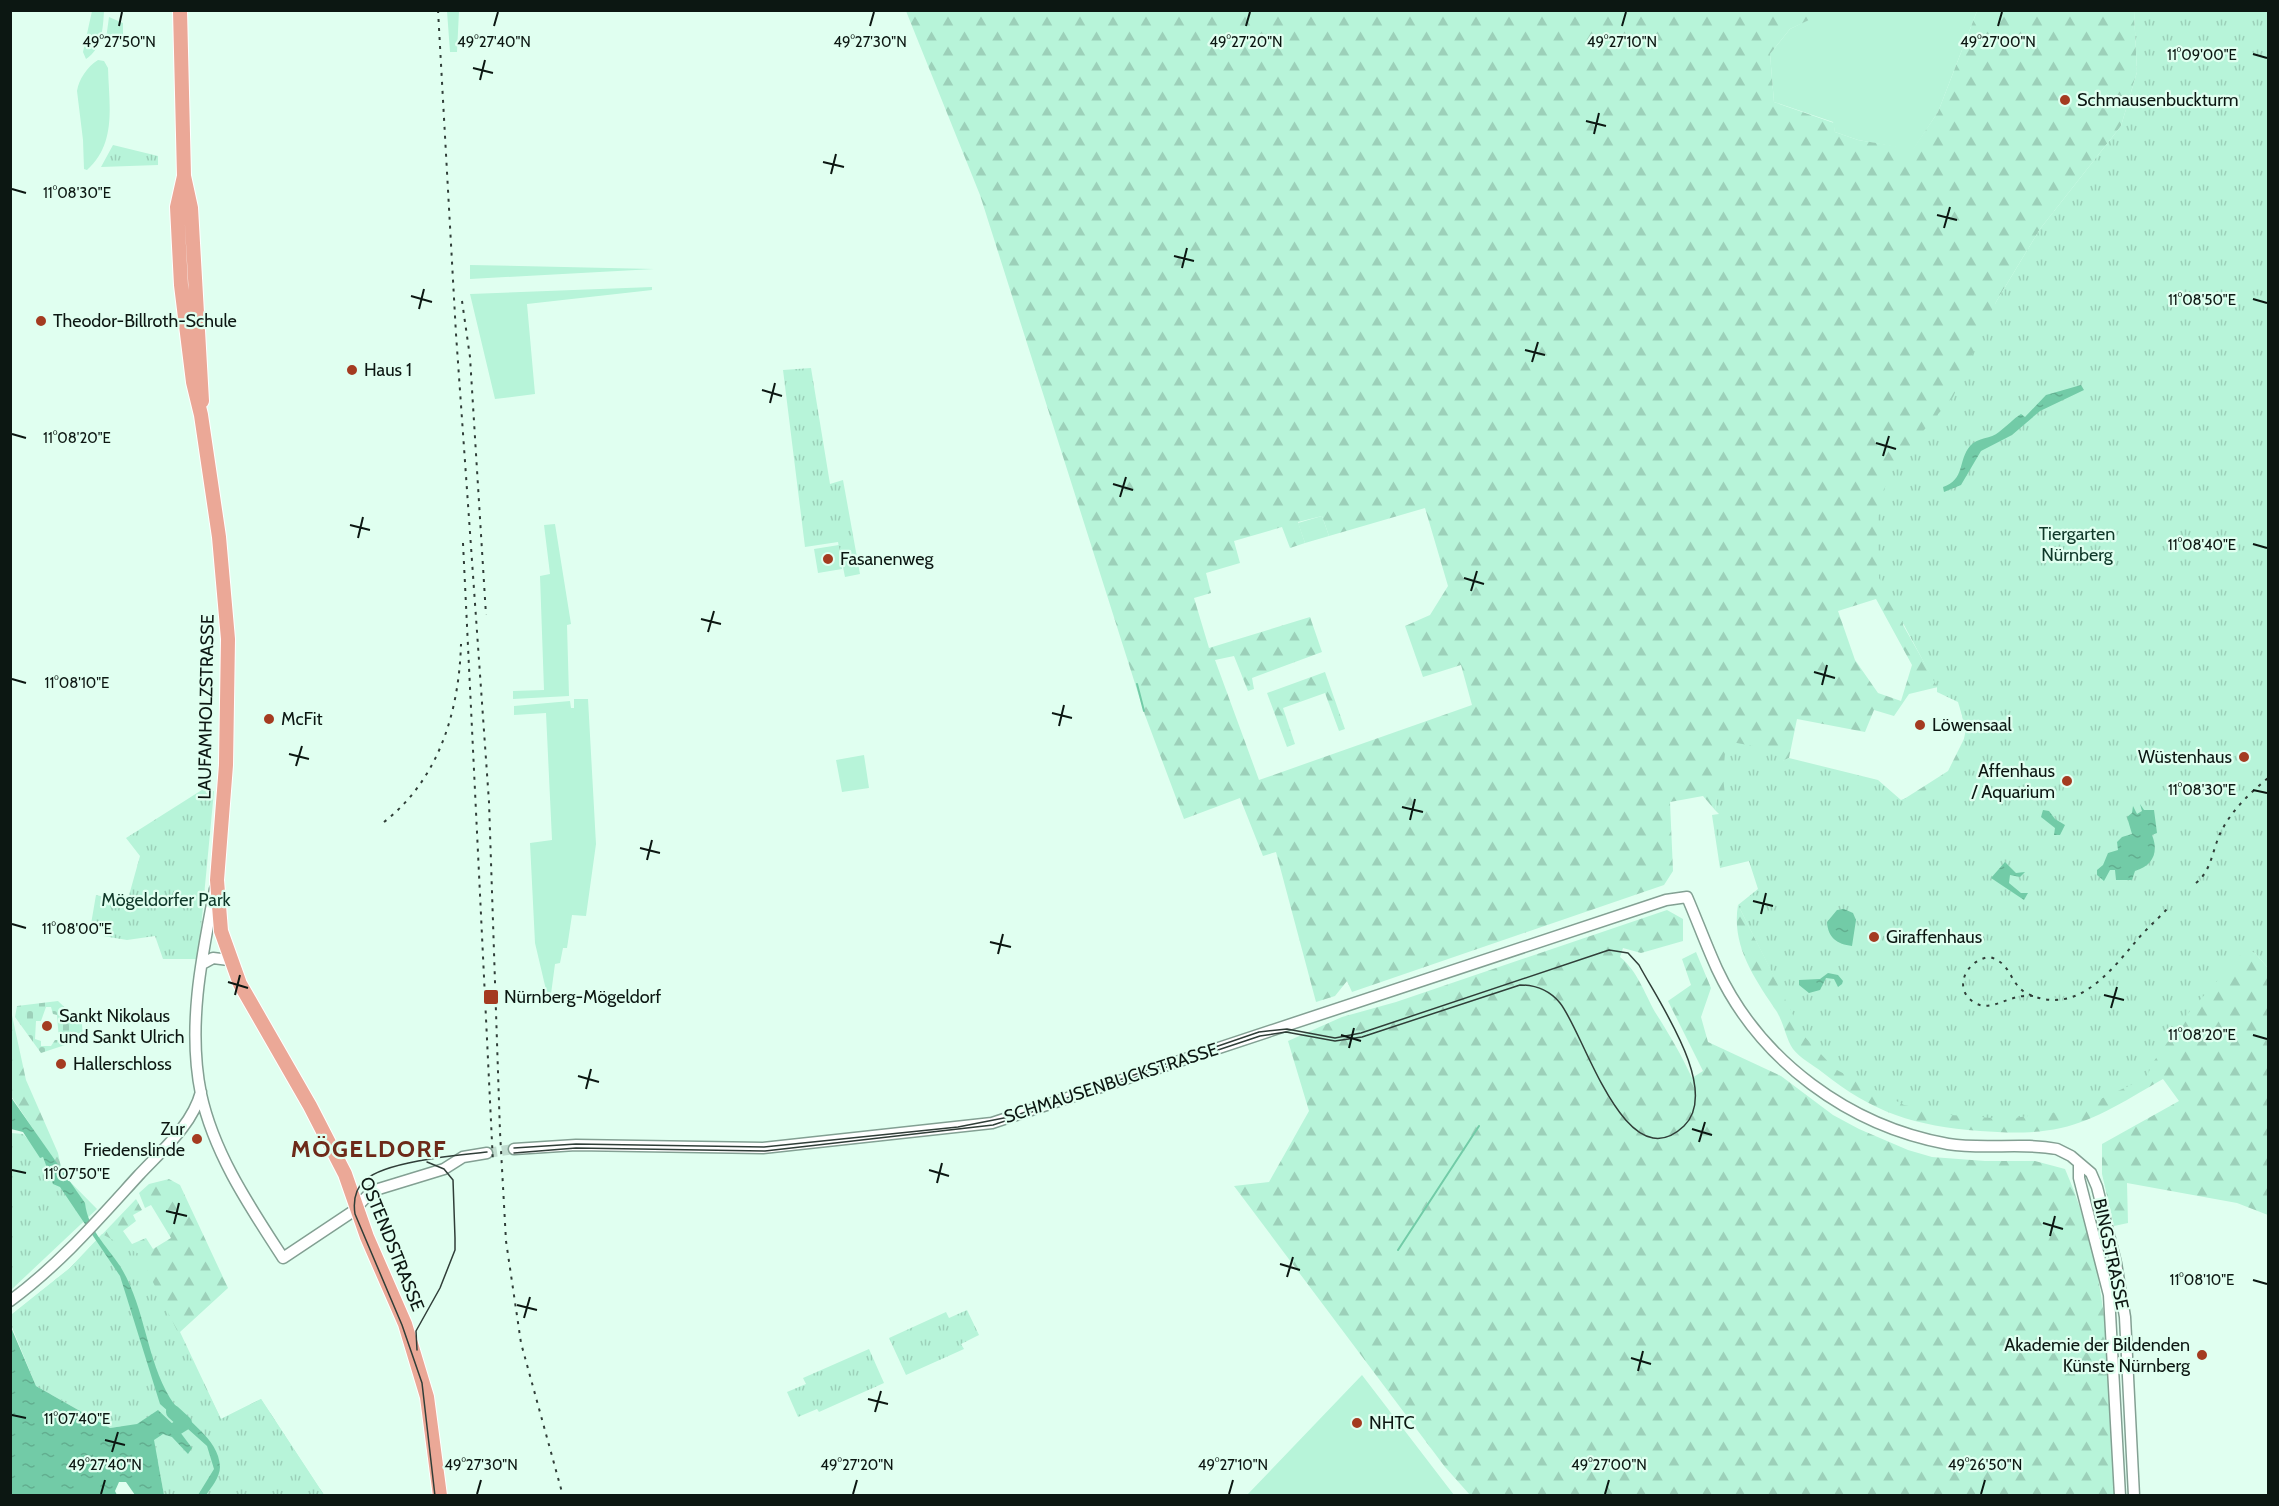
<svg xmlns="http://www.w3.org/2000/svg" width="2279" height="1506" viewBox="0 0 2279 1506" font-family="Cabin,sans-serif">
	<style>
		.green { fill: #b7f4d9 }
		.forest { fill: url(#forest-firs); fill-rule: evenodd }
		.cemetery { fill: url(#cemetery-stones); fill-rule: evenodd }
		.park { fill: url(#park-tufts) }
		.water { fill: url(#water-ripples) }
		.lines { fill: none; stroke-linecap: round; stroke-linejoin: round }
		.stream { stroke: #72cba7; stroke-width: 2 }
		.river { stroke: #72cba7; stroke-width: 14 }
		.minor-tunnel { stroke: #c0dccf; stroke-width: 10; stroke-dasharray: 10 5; stroke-linecap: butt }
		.minor-casing { stroke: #83a093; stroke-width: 13 }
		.major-casing { stroke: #fff; stroke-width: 16 }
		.minor { stroke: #fff; stroke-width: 10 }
		.major { stroke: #eba897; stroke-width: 14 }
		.tram { stroke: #303e38; stroke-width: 1.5 }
		.rail { stroke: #303e38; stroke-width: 2; stroke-dasharray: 3 6; stroke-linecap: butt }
		.ticks { fill: none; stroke: #0c1712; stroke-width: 2 }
		.poi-dot { fill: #a43b20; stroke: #e0fff0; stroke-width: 2 }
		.labels { text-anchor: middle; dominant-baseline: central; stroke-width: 4.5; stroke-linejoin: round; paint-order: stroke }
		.poi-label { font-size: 18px; fill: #0c1712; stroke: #e0fff0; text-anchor: start }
		.park-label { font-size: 18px; fill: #0f3829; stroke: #e0fff0 }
		.street-label { font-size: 18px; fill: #0c1712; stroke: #e0fff0 }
		.district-label { font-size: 24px; font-weight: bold; letter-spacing: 1.5px; fill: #6d2a19; stroke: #e0fff0 }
		.ticks-label { font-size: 15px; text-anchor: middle; fill: #0c1712; stroke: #e0fff0; stroke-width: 4.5; stroke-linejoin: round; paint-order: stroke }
	</style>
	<defs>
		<pattern id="forest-firs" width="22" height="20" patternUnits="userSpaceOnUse" patternTransform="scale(1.5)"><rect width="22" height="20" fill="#b7f4d9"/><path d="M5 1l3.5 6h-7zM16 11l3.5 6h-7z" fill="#9cd0b9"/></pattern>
		<pattern id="cemetery-stones" width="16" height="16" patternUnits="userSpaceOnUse" patternTransform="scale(1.5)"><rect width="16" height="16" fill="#b7f4d9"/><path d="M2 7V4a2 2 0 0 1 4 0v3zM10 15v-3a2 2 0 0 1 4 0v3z" fill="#9cd0b9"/></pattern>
		<pattern id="park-tufts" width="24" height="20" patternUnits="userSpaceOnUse" patternTransform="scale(1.5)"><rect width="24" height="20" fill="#b7f4d9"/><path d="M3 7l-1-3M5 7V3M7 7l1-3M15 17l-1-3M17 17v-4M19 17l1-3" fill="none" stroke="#9cd0b9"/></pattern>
		<pattern id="water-ripples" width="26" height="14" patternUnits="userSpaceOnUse" patternTransform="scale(1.5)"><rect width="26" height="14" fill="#72cba7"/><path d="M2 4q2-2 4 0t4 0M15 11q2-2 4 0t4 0" fill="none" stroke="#62ae8f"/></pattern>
	</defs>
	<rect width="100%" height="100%" fill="#e0fff0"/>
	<path class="green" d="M92,11H104C103,28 102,49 86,59L83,52Z
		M447,11H459L457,52H450Z
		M1809,11H1977L1938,112L1913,150L1858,140L1835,132L1833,122L1774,102L1770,54L1790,29L1808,20Z
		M98,60L104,61L108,68C109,105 117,143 87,170L84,169L83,140L77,91C79,79 87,67 98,60Z
		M470,265L654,269L470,279Z
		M652,287V290L527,304L535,394L495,399L470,294Z
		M1322,516L1329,536L1305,543L1298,523Z
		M555,524L571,624L567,625L569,696L513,699V691L544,690L540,576L550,574L544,525Z
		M839,545L842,569L818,573L814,549Z
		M574,699H588L596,844L586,916L572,915L567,948H563L560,963L555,964L551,994H547L535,943L530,843L552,840L546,713L514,715V706L570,701L571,708H574Z
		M864,755L869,788L842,792L836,760Z
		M1362,1375L1454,1495H1247Z"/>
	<path class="forest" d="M906,11H1809V20L1790,29L1770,54L1774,102L1834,123L1835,132L1858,140L1913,149L1938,112L1977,11H2134L2137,72L2121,126L2040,229L1996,302L1903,625L1938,687L1909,694L1894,716L1874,710L1865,732L1797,719L1789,758L1781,762L1901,801L1948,771L1966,735L1960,705L2028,819L1731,802L1717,798L1715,810L1703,796L1670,802L1673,871L1664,885L1352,992L1347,981L1335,996L1316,1002L1276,852L1263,856L1240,798L1184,819L1145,715L980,195ZM1425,508L1448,586L1430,615L1405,626L1423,677L1461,665L1472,705L1259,780L1215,660L1234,656L1248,691L1254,689L1252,678L1322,652L1310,617L1209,648L1194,598L1211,593L1206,573L1240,563L1234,541L1282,527L1290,548L1305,543L1298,522L1322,516L1329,536ZM1876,599L1912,665L1901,701L1878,693L1855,660L1838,611Z
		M1325,672L1345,729L1339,731L1325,693L1283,708L1295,744L1287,747L1267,693Z
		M1738,905L1774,976L2246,948L2255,953L2268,968V1215L2237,1203L2127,1183L2128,1223L2114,1226L2102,1174V1144L2179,1101L2163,1079C2133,1096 2095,1121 2061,1128C2034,1134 2007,1133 1980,1131C1915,1126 1873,1113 1822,1072C1813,1065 1800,1058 1793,1049C1786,1039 1784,1024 1777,1012C1755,979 1731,946 1738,905Z
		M1667,910L1683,919V941L1641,953L1623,948L1620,957C1638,972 1644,992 1655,1012C1669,1034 1681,1054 1692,1078L1703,1071L1668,1001L1691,985L1682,959L1696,952L1711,988L1701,1017L1708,1042L1781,1076L1833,1115L1859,1129L1908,1150L1932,1157L1985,1161H2035L2065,1169C2112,1277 2110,1381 2114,1495H1470L1445,1467L1234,1186L1269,1182L1309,1111L1288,1041L1342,1017L1396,1002Z
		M10,1006L26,1080L58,1153L62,1172L11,1096Z
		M169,1179L180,1185L228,1288L180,1332L221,1419L261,1399L324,1495H164L160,1463L11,1325V1315L70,1268L136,1199L142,1210L133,1215L136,1221L123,1231L132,1244L146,1238L153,1249L171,1238L151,1205L145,1208L139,1193L149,1184Z"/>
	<path class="cemetery" d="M58,1001L82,1024L83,1039L41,1053L15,1017L17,1006ZM46,1007H51L53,1014L57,1015L59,1040H55L51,1046H41V1041L35,1039L36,1021H41Z"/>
	<path class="park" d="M2134,11H2268V968L2255,953L2246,949L2190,1011L2154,1061L2146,1078L2079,1109L2006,1119L1951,1115L1904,1105L1835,1069L1803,1035L1738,905L1758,889L1749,861L1720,868L1712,815L1719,814L1715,810L1717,797L1725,795L1723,777L1726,741L1775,750L1782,761L1789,758L1878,780L1901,800L1945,783L1958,768L1966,729L1958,702L1937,692V687L1879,578L1877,522L1889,470L1953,397L1996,302L2040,229L2121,126L2137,72Z
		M109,17L123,23V39H106Z
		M113,145L158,156V165L101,167Z
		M811,368L830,484L843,480L860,574L845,577L838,542L805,547L783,370Z
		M205,788L206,793L214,791L198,959H163L155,936L127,940L103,936L104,926L91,924L96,895L121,901L128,899L140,856L126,838Z
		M11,1133L23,1134L97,1209L11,1290Z
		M102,1234L139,1254L221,1419L261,1399L324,1495H164L154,1440L163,1434L172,1437L188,1454L158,1411L137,1424L110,1428L36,1386L11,1325V1315L70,1268Z
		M967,1310L979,1335L961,1344L964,1349L906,1375L889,1338L946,1312L949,1318Z
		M869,1349L884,1383L819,1412L817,1409L798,1417L787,1392L806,1384L803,1378Z"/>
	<path class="water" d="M2081,385L2084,390L2040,411L2012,435L1981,451L1961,485L1944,492L1943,487C1965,480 1958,460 1970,446C1978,437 1991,439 1999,432C2007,426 2013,419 2021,414L2025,417L2046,395Z
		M2140,804L2144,810H2154L2157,833L2152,835C2159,852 2153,866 2135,871L2132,880H2116L2115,870H2110L2104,881L2097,875V870L2103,865L2108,853L2118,850L2117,842L2122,837L2132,834L2127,817L2132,813L2133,806L2137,814L2142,811Z
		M2043,810L2049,811L2055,819L2065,825L2060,835H2054L2055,828L2041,817Z
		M2005,862L2016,873L2025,872L2020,877L2010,875L2009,883L2021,893H2028L2024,900L1991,878Z
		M1844,909L1853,913L1856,920L1852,946C1837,944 1828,938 1827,922L1837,910Z
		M1828,973L1838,975L1843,981L1842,984L1838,987L1834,979L1826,978L1820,990L1809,993L1799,985V980L1820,979Z
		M10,1096L85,1203C88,1229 106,1245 120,1266C145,1306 146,1358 170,1398C184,1421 219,1437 220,1467C220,1477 211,1488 206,1495H198L214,1469L207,1446L160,1404L120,1276L60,1187L53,1184L43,1157L40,1158L23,1132L11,1129Z
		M10,1325L36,1386L110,1428L137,1424L158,1410L177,1428L192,1448L188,1454L172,1437L163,1434L154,1440L164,1495H135L126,1482H119L115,1491L117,1495H11Z"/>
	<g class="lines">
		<path class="stream" d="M1137,684L1144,711
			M1398,1250L1479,1126"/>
		<path class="river" d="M173,1412L185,1423L177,1428"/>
		<path class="minor-tunnel" d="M487,1153L514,1149"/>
		<defs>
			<path id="minor" d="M215,889C202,955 187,1026 201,1094C214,1154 250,1207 283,1258L352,1212L372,1191L444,1169L463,1157L487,1153
				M202,964L213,958L229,960
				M514,1149L576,1145L763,1148L992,1123L1666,900L1687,897C1697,920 1706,945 1717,969C1760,1061 1849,1126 1948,1144C1985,1150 2022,1142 2057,1149L2071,1156L2091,1173L2097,1187L2116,1263L2125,1317L2134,1496
				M2079,1164V1178L2109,1295L2120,1496
				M10,1301C60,1264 97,1221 138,1176C161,1151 192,1126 201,1092"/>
			<path id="major" d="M180,10L184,176L191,208L202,401
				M184,176L177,207L181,285L193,382L201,415L219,537L228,639L226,765L217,880L221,931L240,984L310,1106L345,1174L367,1237L405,1324L427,1397L440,1496"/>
		</defs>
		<use href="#minor" class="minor-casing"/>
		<use href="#major" class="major-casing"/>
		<use href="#minor" class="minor"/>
		<use href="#major" class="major"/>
		<path class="tram" d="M514,1148L576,1144L764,1147L958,1127L1014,1116L1259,1032L1287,1029L1335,1038L1361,1033L1609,950L1628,953L1639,965C1658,1001 1721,1090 1684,1126C1625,1182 1584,1032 1560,1003C1550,991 1536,985 1520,985L1362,1037L1335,1041L1286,1032L1260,1036L993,1125L765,1151L576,1148L514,1153
			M417,1350L416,1331L440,1288L455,1250V1238L453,1180L444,1169L427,1162
			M435,1496L422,1383L402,1325L355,1214C353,1201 355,1189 365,1180C386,1161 458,1155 487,1152"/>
		<path class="rail" d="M438,10L456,334L489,802L500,1132L506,1241L521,1343L563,1496
			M462,301L470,357L486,615
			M463,543L493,1163
			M384,822C439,779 459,712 461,644
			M2196,883C2213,869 2212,848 2222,830C2232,810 2251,792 2268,778
			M2033,996C2009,993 1993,1013 1975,1003C1951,989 1967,959 1990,957C2013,964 2009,985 2028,994C2077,1016 2109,973 2137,940C2147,928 2159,918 2169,907"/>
	</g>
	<path class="ticks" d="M119,26L122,12M494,26L498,12M870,26L874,12M1246,26L1250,12M1622,26L1626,12M1998,26L2002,12M2253,54L2267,58M473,68L493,73M480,80L485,60M1586,121L1606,126M1594,134L1599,113M823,162L844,167M831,174L836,154M12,189L26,193M1937,215L1957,220M1944,228L1950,207M1174,256L1194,261M1182,268L1187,248M411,296L432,302M2253,299L2267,303M419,309L424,289M1525,350L1545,355M1532,362L1538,342M762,390L782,396M770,403L775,383M12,434L26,438M1876,443L1896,449M1883,456L1889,436M1113,484L1133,490M1120,497L1126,477M350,525L370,530M358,538L363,517M2253,544L2267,548M1464,578L1484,584M1471,591L1477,571M701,619L721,624M708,632L714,611M1814,672L1835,678M12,679L26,683M1822,685L1827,665M1052,713L1072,718M1059,726L1064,705M289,754L309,759M296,766L302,746M2253,790L2267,793M1402,807L1423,812M1410,820L1415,799M640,848L660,853M647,860L652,840M1753,901L1773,906M1761,914L1766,893M12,924L26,928M990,942L1011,947M998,954L1003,934M228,982L248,988M235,995L240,975M2104,995L2124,1000M2111,1008L2117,987M1341,1035L1361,1041M2253,1035L2267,1039M1349,1048L1354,1028M578,1076L599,1082M586,1089L591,1069M1692,1129L1712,1135M1699,1142L1705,1122M12,1170L26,1173M929,1170L949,1176M937,1183L942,1163M166,1211L187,1216M2043,1223L2063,1229M174,1224L179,1203M2050,1236L2055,1216M1280,1264L1300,1270M1287,1277L1293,1257M2253,1280L2267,1284M517,1305L537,1310M524,1318L530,1297M1631,1358L1651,1364M1638,1371L1643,1351M868,1399L888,1404M875,1412L881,1391M12,1415L26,1418M105,1440L125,1445M112,1452L118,1432M101,1494L105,1480M477,1494L481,1480M853,1494L857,1480M1229,1494L1233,1480M1605,1494L1609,1480M1981,1494L1985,1480"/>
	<g class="poi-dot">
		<circle cx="2065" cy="100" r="6"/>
		<circle cx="41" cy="321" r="6"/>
		<circle cx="352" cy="370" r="6"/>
		<circle cx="828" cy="559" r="6"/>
		<circle cx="269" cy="719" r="6"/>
		<circle cx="1920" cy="725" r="6"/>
		<circle cx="2244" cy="757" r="6"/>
		<circle cx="2067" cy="781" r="6"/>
		<circle cx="1874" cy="937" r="6"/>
		<rect x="483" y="989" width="16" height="16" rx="3"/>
		<circle cx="47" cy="1026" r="6"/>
		<circle cx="61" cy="1064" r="6"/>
		<circle cx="197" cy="1139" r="6"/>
		<circle cx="2202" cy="1355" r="6"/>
		<circle cx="1357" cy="1423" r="6"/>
	</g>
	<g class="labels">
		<g class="poi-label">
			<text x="2077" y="100">Schmausenbuckturm</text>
			<text x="53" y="321">Theodor-Billroth-Schule</text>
			<text x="364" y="370">Haus 1</text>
			<text x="840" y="559">Fasanenweg</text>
			<text x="281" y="719">McFit</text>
			<text x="1932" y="725">Löwensaal</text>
			<text x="2232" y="757" text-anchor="end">Wüstenhaus</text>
			<text x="2055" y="771" text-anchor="end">Affenhaus<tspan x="2055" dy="21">/ Aquarium</tspan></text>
			<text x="1886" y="937">Giraffenhaus</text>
			<text x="504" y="997">Nürnberg-Mögeldorf</text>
			<text x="59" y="1016">Sankt Nikolaus<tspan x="59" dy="21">und Sankt Ulrich</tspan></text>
			<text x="73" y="1064">Hallerschloss</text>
			<text x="185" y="1129" text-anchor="end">Zur<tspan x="185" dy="21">Friedenslinde</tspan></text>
			<text x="2190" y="1345" text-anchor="end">Akademie der Bildenden<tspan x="2190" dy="21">Künste Nürnberg</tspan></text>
			<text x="1369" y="1423">NHTC</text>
		</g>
		<g class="park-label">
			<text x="2077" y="534">Tiergarten<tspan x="2077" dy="21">Nürnberg</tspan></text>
			<text x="166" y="900">Mögeldorfer Park</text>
		</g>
		<g class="street-label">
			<text transform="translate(206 707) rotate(-89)">LAUFAMHOLZSTRASSE</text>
			<text transform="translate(1111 1083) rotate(-18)">SCHMAUSENBUCKSTRASSE</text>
			<text transform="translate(392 1244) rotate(68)">OSTENDSTRASSE</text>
			<text transform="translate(2111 1254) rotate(78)">BINGSTRASSE</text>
		</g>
		<g class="district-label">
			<text x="369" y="1148">MÖGELDORF</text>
		</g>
	</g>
	<g class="ticks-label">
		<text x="119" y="47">49°27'50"N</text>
		<text x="494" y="47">49°27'40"N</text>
		<text x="870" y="47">49°27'30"N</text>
		<text x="1246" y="47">49°27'20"N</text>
		<text x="1622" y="47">49°27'10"N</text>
		<text x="1998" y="47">49°27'00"N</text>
		<text x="2202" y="60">11°09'00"E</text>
		<text x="77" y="198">11°08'30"E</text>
		<text x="2202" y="305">11°08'50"E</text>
		<text x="77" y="443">11°08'20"E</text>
		<text x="2202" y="550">11°08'40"E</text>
		<text x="77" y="688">11°08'10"E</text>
		<text x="2202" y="795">11°08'30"E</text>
		<text x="77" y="934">11°08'00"E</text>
		<text x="2202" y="1040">11°08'20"E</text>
		<text x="77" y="1179">11°07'50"E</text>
		<text x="2202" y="1285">11°08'10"E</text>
		<text x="77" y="1424">11°07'40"E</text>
		<text x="105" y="1470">49°27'40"N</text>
		<text x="481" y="1470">49°27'30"N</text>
		<text x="857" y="1470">49°27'20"N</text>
		<text x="1233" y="1470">49°27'10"N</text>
		<text x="1609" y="1470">49°27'00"N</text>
		<text x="1985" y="1470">49°26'50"N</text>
	</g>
	<rect width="2279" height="1506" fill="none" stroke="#0c1712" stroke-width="24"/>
</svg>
